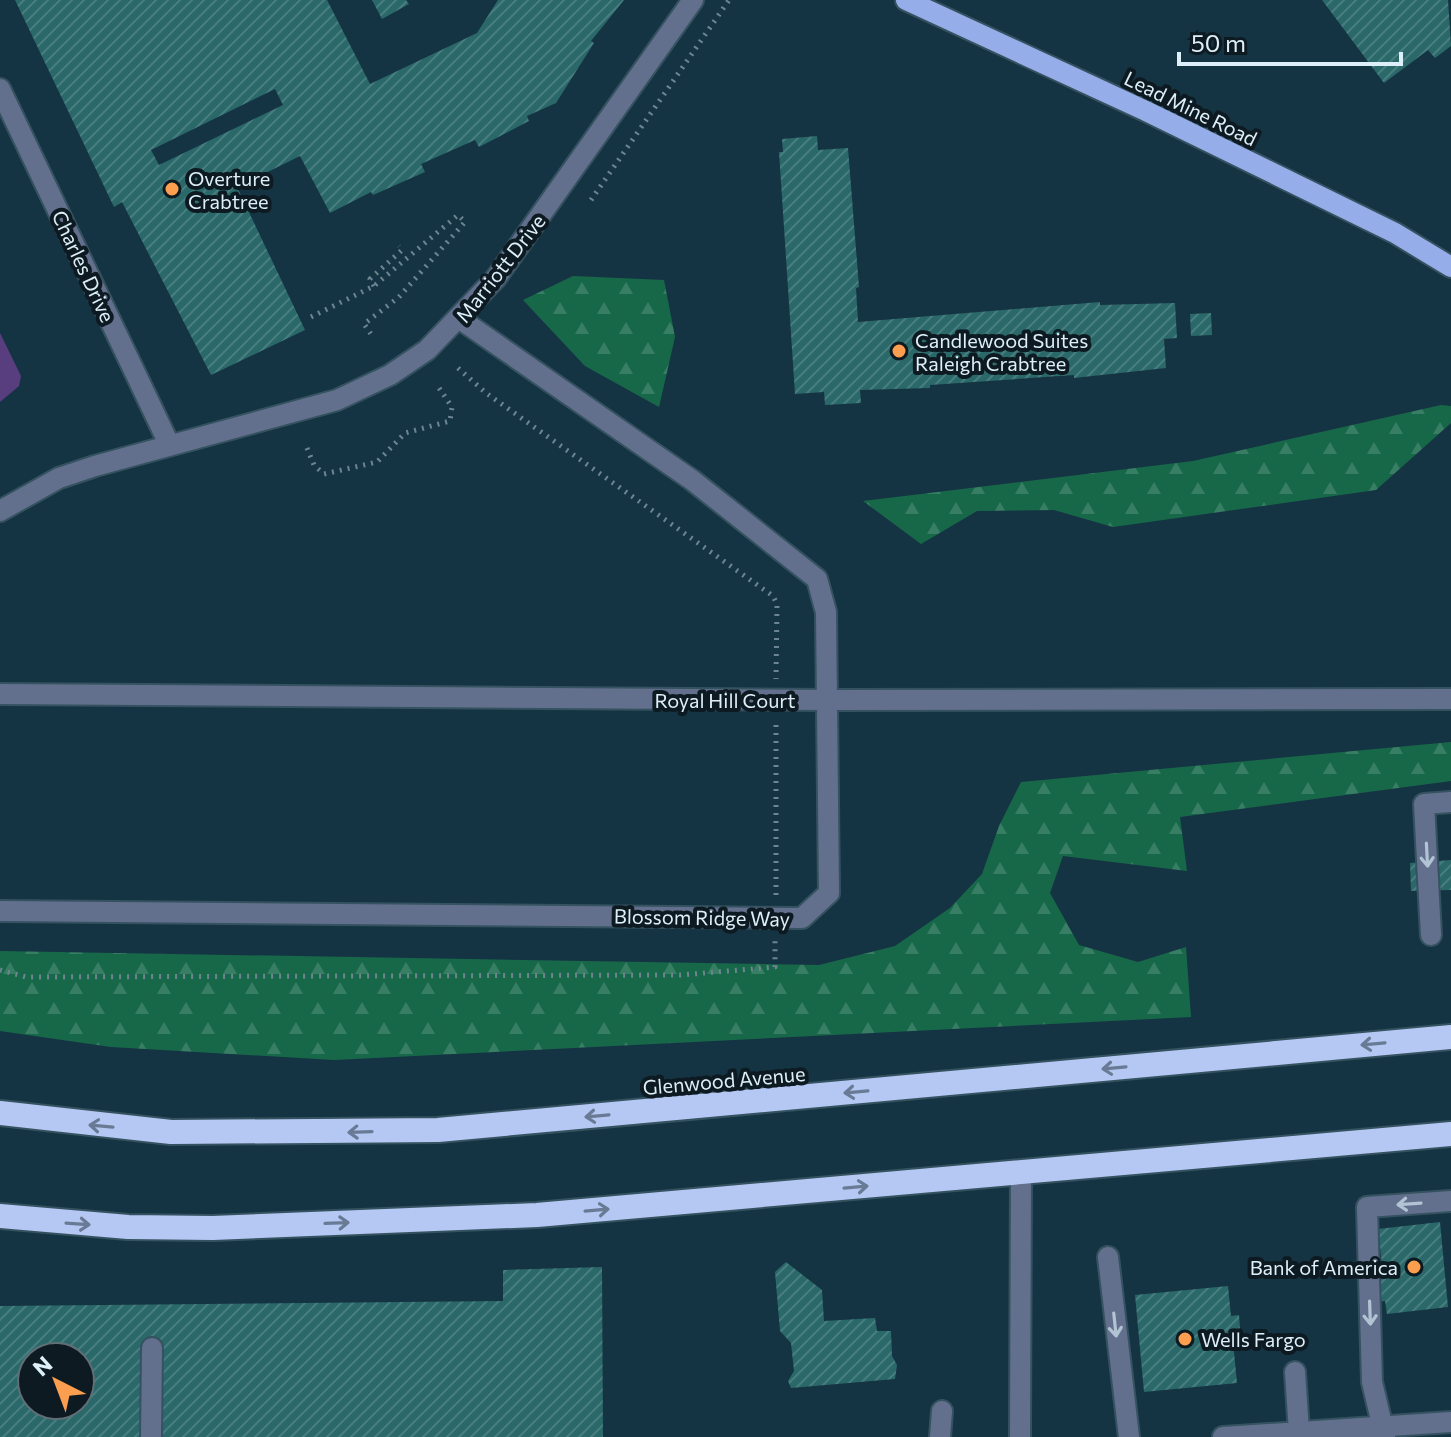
<svg xmlns="http://www.w3.org/2000/svg" width="1451" height="1437" viewBox="0 0 1451 1437" font-family="Commissioner,sans-serif">
	<style>
		.forest { fill: url(#forest-firs) }
		.water { fill: #583e7e }
		.building { fill: url(#building-hatch); fill-rule: evenodd }
		.lines { fill: none; stroke-linecap: round; stroke-linejoin: round }
		.minor-casing { stroke: #355260; stroke-width: 24 }
		.major-casing { stroke: #355260; stroke-width: 24 }
		.highway-casing { stroke: #355260; stroke-width: 28 }
		.path { stroke: #6c8591; stroke-width: 5; stroke-dasharray: 2 6; stroke-linecap: butt }
		.minor { stroke: #63708d; stroke-width: 20 }
		.major { stroke: #95aee9; stroke-width: 20 }
		.highway { stroke: #b5c8f3; stroke-width: 24 }
		.oneway { stroke: #b2c3d3 }
		.oneway2 { stroke: #697a94 }
		.poi-dot { fill: #fb9e50; stroke: #0d1a21; stroke-width: 3 }
		.labels { text-anchor: middle; dominant-baseline: central; stroke-width: 8; stroke-linejoin: round; paint-order: stroke }
		.street-label { font-size: 20px; fill: #ddeff8; stroke: #0d1a21 }
		.poi-label { font-size: 20px; fill: #ddeff8; stroke: #0d1a21; text-anchor: start }
	</style>
	<defs>
		<pattern id="forest-firs" width="22" height="20" patternUnits="userSpaceOnUse" patternTransform="scale(2)"><rect width="22" height="20" fill="#176849"/><path d="M5 1l3.5 6h-7zM16 11l3.5 6h-7z" fill="#387e64"/></pattern>
		<pattern id="building-hatch" width="6" height="6" patternUnits="userSpaceOnUse" patternTransform="scale(2)"><rect width="6" height="6" fill="#2a6869"/><path d="M-1 1l2-2M0 6l6-6M5 7l2-2" fill="none" stroke="#487e7f"/></pattern>
	</defs>
	<rect width="100%" height="100%" fill="#153443"/>
	<path class="forest" d="M573,276L664,280L675,337L659,407L585,366L523,300Z
		M1441,405L1451,406V423L1376,490L1113,527L1054,510L977,511L921,544L863,501L1193,461Z
		M1451,742V781L1180,817L1187,871L1063,856L1050,893L1079,945L1138,962L1186,947L1191,1017L334,1060L111,1047L0,1031V951L819,965L895,946L950,908L982,874L999,826L1021,782Z"/>
	<path class="water" d="M0,333L21,376L19,386L0,402Z"/>
	<path class="building" d="M15,0H327L370,84L477,33L498,0H624L591,41L594,43L556,103L527,116L529,121L479,147L475,140L421,164L425,172L373,195L371,192L330,213L300,156L237,187L305,330L211,375L122,202L114,207ZM275,89L283,105L159,165L151,150Z
		M372,0H406L409,4L382,19Z
		M1322,0H1448L1451,46L1435,58L1428,50L1384,83Z
		M817,136L818,150L848,148L859,287L856,288L858,322L1100,302V305L1175,303L1177,338L1164,339L1166,368L1074,378V375L930,385V388L860,390L861,403L825,405L824,392L795,394L779,152H783L782,139Z
		M1211,313L1212,335L1191,336L1190,314Z
		M1451,860V890L1411,891L1410,863Z
		M1440,1222L1448,1307L1387,1314L1385,1301L1361,1304L1358,1268L1382,1265L1378,1229Z
		M786,1262L822,1290L824,1321L875,1318L877,1331H891L892,1356L897,1365L895,1379L791,1388L788,1381L794,1371L791,1343L780,1331L775,1272Z
		M602,1267L603,1437H0V1306L503,1301V1270ZM32,1357H80V1405H32Z
		M1228,1286L1231,1316L1239,1315L1241,1341L1233,1342L1237,1383L1144,1392L1135,1295Z"/>
	<g class="lines">
		<defs>
			<path id="minor" d="M0,89L169,444
				M0,511L59,478L95,466L337,400L390,375L427,350L496,278L693,0
				M0,694L827,700L1451,699
				M0,911L802,918L829,893L826,612L817,579L692,480L460,319
				M1431,935L1424,804L1451,802
				M1108,1257L1129,1437
				M1295,1372L1299,1432
				M151,1437L152,1348
				M940,1437L942,1411
				M1020,1437L1021,1172
				M1223,1437L1451,1422
				M1385,1437L1372,1382L1367,1207L1451,1201"/>
			<path id="major" d="M906,0L1146,111L1395,233L1451,267"/>
			<path id="highway" d="M0,1113L171,1132L438,1130L1451,1037
				M0,1216L128,1227L213,1228L537,1215L1451,1134"/>
		</defs>
		<use href="#minor" class="minor-casing"/>
		<use href="#major" class="major-casing"/>
		<use href="#highway" class="highway-casing"/>
		<path class="path" d="M591,200L729,0
			M374,286L370,279L402,250L399,246
			M311,317L374,286L458,215L465,222L399,297L364,324L373,337
			M458,368L486,393L773,596L777,604L776,679
			M307,448L314,465L324,474L377,462L405,433L450,421L452,407L437,385
			M776,895V721
			M0,970L26,977L681,975L775,967V941"/>
		<use href="#minor" class="minor"/>
		<use href="#major" class="major"/>
		<use href="#highway" class="highway"/>
	</g>
	<defs><path id="oneway-shaft" d="M-6 0H5M1.5-3L5.5 0L1.5 3" fill="none" stroke-width="1.6" stroke-linecap="round" stroke-linejoin="round" transform="scale(2)"/></defs>
	<g class="oneway">
		<use href="#oneway-shaft" transform="translate(1427 855) rotate(87)"/>
		<use href="#oneway-shaft" transform="translate(1409 1204) rotate(176)"/>
		<use href="#oneway-shaft" transform="translate(1370 1313) rotate(88)"/>
		<use href="#oneway-shaft" transform="translate(1115 1325) rotate(84)"/>
	</g>
	<g class="oneway2">
		<use href="#oneway-shaft" transform="translate(1373 1044) rotate(175)"/>
		<use href="#oneway-shaft" transform="translate(1114 1068) rotate(175)"/>
		<use href="#oneway-shaft" transform="translate(856 1092) rotate(175)"/>
		<use href="#oneway-shaft" transform="translate(597 1116) rotate(175)"/>
		<use href="#oneway-shaft" transform="translate(101 1126) rotate(-175)"/>
		<use href="#oneway-shaft" transform="translate(360 1132) rotate(178)"/>
		<use href="#oneway-shaft" transform="translate(856 1187) rotate(-5)"/>
		<use href="#oneway-shaft" transform="translate(597 1210) rotate(-5)"/>
		<use href="#oneway-shaft" transform="translate(337 1223) rotate(-2)"/>
		<use href="#oneway-shaft" transform="translate(78 1224) rotate(4)"/>
	</g>
	<g class="poi-dot">
		<circle cx="172" cy="189" r="8"/>
		<circle cx="899" cy="351" r="8"/>
		<circle cx="1414" cy="1267" r="8"/>
		<circle cx="1185" cy="1339" r="8"/>
	</g>
	<g class="labels">
		<g class="street-label">
			<text transform="translate(1191 108) rotate(26)">Lead Mine Road</text>
			<text transform="translate(84 266) rotate(65)">Charles Drive</text>
			<text transform="translate(500 268) rotate(-52)">Marriott Drive</text>
			<text x="725" y="700">Royal Hill Court</text>
			<text transform="translate(702 917) rotate(1)">Blossom Ridge Way</text>
			<text transform="translate(724 1080) rotate(-5)">Glenwood Avenue</text>
		</g>
		<g class="poi-label">
			<text x="188" y="178">Overture<tspan x="188" dy="23">Crabtree</tspan></text>
			<text x="915" y="340">Candlewood Suites<tspan x="915" dy="23">Raleigh Crabtree</tspan></text>
			<text x="1398" y="1267" text-anchor="end">Bank of America</text>
			<text x="1201" y="1339">Wells Fargo</text>
		</g>
	</g>
	<g transform="translate(56 1381) rotate(318)"><circle r="38" fill="#0d1a21" stroke="#606f77" stroke-width="2"/>
	<path d="M0-6L14 30L0 20L-14 30Z" fill="#fb9e50"/>
	<text y="-12" font-size="22" font-weight="bold" text-anchor="middle" fill="#ddeff8">N</text>
	</g>
	<path d="M1179 52v12h222v-12" fill="none" stroke="#ddeff8" stroke-width="4"/>
	<text x="1191" y="52" font-size="24" fill="#ddeff8" stroke="#0d1a21" stroke-width="6" paint-order="stroke">50 m</text>
</svg>
